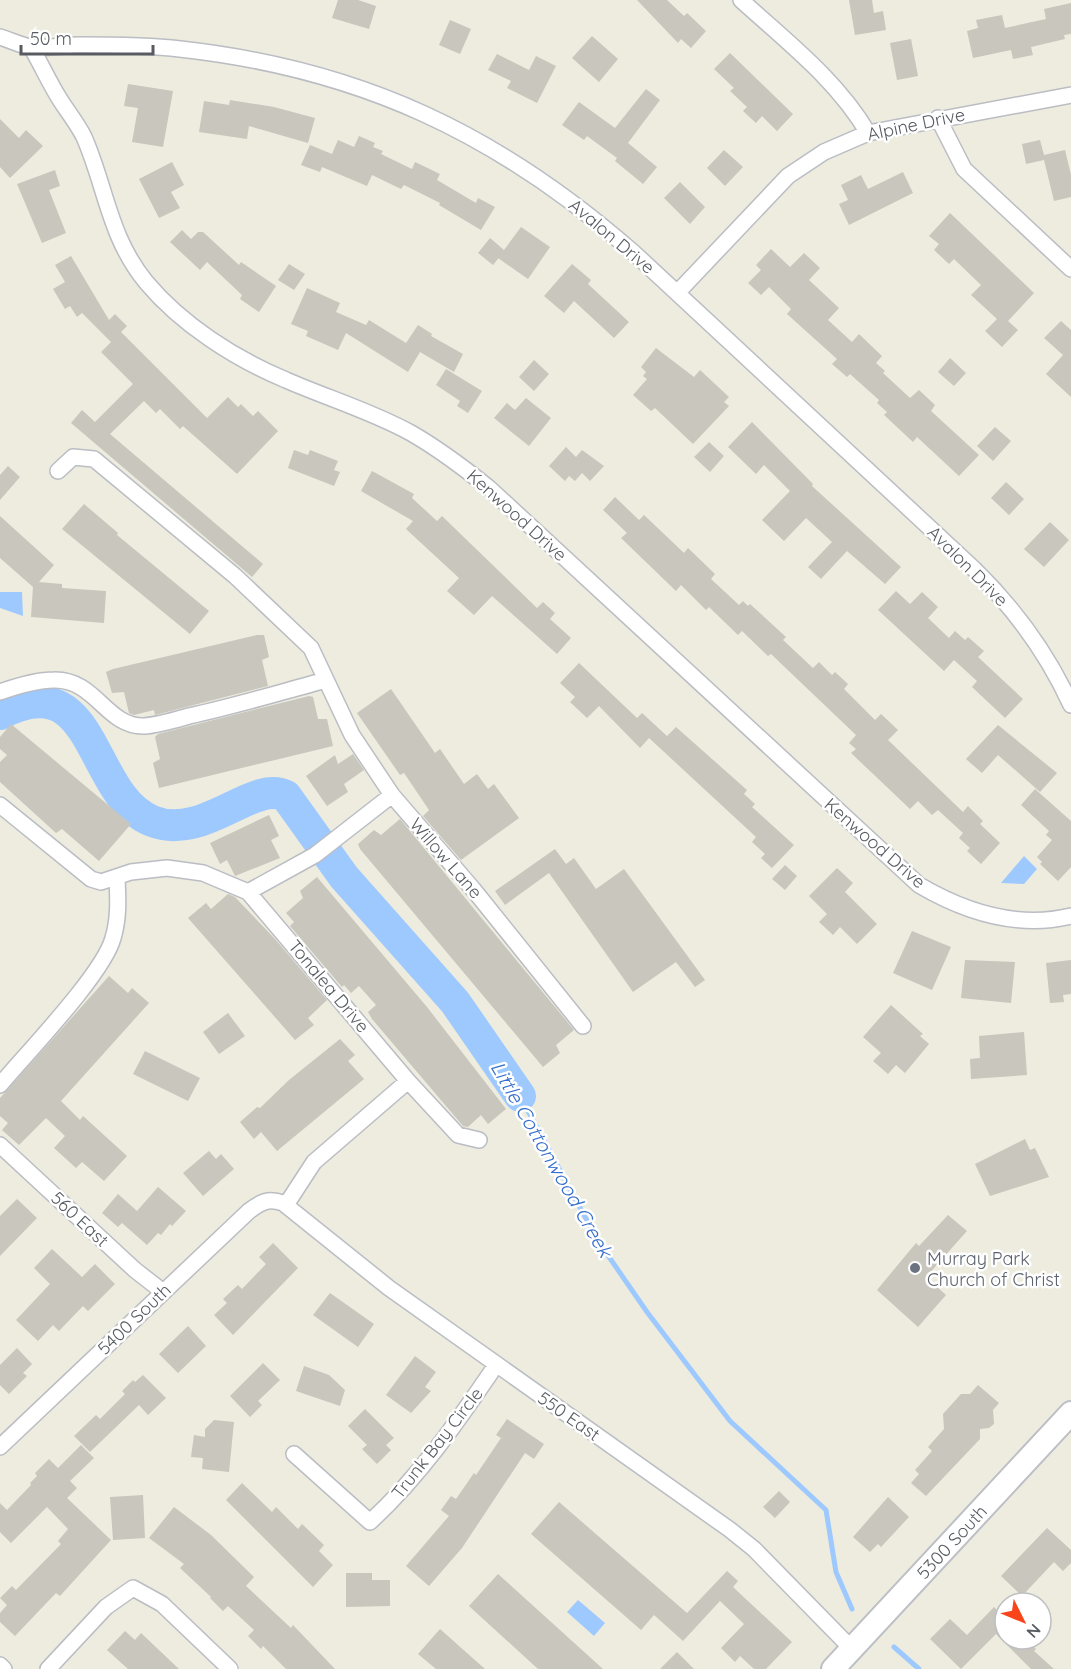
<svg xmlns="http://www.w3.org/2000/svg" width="1071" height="1669" viewBox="0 0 1071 1669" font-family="Quicksand,sans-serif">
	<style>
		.water { fill: #9ec9ff }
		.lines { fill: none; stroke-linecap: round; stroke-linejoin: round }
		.stream { stroke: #9ec9ff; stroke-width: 5 }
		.river { stroke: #9ec9ff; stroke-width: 32 }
		.building { fill: #c8c6bd }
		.minor-casing { stroke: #babdc3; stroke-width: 18 }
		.secondary-casing { stroke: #bdbfc7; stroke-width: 26 }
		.minor { stroke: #fff; stroke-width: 15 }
		.secondary { stroke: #fff; stroke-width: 22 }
		.worship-dot { fill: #6b7280; stroke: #fff; stroke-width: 2 }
		.labels { text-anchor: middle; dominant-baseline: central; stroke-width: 5; stroke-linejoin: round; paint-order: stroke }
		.street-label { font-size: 18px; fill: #585c62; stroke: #fff }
		.worship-label { font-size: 18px; fill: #5b616d; stroke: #fff; text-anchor: start }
		.water-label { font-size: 20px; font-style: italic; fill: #366ecd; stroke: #fff }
	</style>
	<rect width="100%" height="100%" fill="#edecdf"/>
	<path class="water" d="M0,592H22L23,616L0,608Z
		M1024,856L1037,869L1024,884L1001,883Z
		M578,1600L605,1623L594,1636L567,1612Z"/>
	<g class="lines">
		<path class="stream" d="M520,1096L598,1241L647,1312L730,1421L826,1510L836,1572L852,1609
			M894,1647L919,1669"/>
		<path class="river" d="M0,714C98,662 87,795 152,821C203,842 253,779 286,796L344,877L455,1002L520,1096"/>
	</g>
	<path class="building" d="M338,0H358L376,6L369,29L332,18Z
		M637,0H667L684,16L687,13L706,31L691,48L681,39L678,43Z
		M849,0H872L874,13L883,11L886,30L855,35Z
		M1071,3V34L1064,35L1065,39L1031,47L1033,55L1013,59L1011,50L973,58L967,31L978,28L976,20L1002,15L1005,28L1046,19L1044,9Z
		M450,20L471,29L460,54L439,45Z
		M592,36L618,59L599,82L572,58Z
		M911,39L918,76L897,80L890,43Z
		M730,53L793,114L777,131L762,116L756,123L743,111L747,107L730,91L734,88L714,69Z
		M497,54L529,70L536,56L556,66L537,103L507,88L511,81L488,70Z
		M128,84L173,91L163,147L132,142L138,108L124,106Z
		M646,89L660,100L628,143L657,167L643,184L615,161L617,158L587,136L584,140L562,125L579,102L615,128Z
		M230,100L274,107L315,118L308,143L249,126L247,139L199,132L204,101L229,105Z
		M0,119L19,138L26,130L43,146L10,178L0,167Z
		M359,136L375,143L373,147L383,151L381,154L412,169L415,162L440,174L437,180L476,203L478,198L495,207L481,230L439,205L440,203L404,185L401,189L372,175L367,186L322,167L320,172L301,165L310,145L332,154L338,140L354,147Z
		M1040,140L1044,155L1065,150L1071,175V197L1054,201L1044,160L1026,164L1022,144Z
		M724,150L743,167L725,186L707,168Z
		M172,162L184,185L171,192L180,208L159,218L139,179Z
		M55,170L60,186L49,190L66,233L42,243L17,184Z
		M903,172L913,193L849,225L839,204L848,200L841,185L861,175L868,189Z
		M680,182L705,207L690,224L664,198Z
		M950,213L1034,293L1008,321L1018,330L1002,347L985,331L997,319L971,295L981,285L954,259L949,264L934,250L939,244L929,236Z
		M521,227L550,247L528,279L498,258L501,255L493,265L478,253L490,238L504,250Z
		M182,230L191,239L198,232H203L239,265L241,262L276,286L259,312L240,299L242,295L207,262L200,270L170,242Z
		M771,249L790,267L804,253L820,268L809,280L839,308L828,320L852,342L859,334L882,356L876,363L885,371L883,373L910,398L919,390L935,405L931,411L979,455L959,476L917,437L913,442L884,415L887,412L877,403L879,400L850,374L847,377L832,364L837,359L787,314L791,309L769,287L761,295L748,283L761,270L756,265Z
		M71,256L109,320L115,314L127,326L121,332L207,418L228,397L238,407L241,404L253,416L258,411L278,431L237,474L183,426L180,429L160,409L156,413L144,401L110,434L263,564L252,577L71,423L82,410L95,422L133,384L101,352L111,342L82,313L77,317L70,306L65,309L53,289L65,282L55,265Z
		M289,264L305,274L294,290L278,280Z
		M572,264L591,280L588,284L629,322L614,338L574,301L564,313L544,296Z
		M307,288L340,303L336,312L366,325L369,320L406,343L418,325L432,334L431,336L463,354L454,372L420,352L408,372L346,333L338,350L306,336L308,331L291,324Z
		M1061,321L1071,330V397L1046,374L1063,355L1044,338Z
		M656,348L694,377L700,370L729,397L724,402L729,406L693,444L655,408L651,411L633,395L647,379L643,376L646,372L641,367Z
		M950,358L966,373L954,386L938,372Z
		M534,360L549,374L534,391L519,377Z
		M446,369L482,391L468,413L457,406L460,401L436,385Z
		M526,398L551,418L529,446L494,418L507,403L515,410Z
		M752,422L813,484L812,486L901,567L885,584L847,551L821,579L808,567L832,542L806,518L784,541L762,520L790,491L764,465L756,474L728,447Z
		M995,427L1011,441L993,461L977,446Z
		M709,442L724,456L710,472L694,457Z
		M566,447L576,457L582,450L604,466L590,481L582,473L575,481L569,476L565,481L549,466Z
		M294,450L308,455L310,450L338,461L334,470L340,472L334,486L288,468Z
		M8,466L20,477L0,500V475Z
		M372,471L414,494L412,498L437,521L442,516L537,608L543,602L555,613L550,619L571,638L557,654L492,596L474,615L447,591L459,578L406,529L413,521L361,491Z
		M1006,482L1024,499L1009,515L991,498Z
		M615,497L639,520L644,515L684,553L688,548L715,574L711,579L739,605L743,601L748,606L750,604L786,637L783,640L813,668L819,662L832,675L835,672L848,684L844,689L875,720L881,714L898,730L888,740L963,812L968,806L983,821L980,824L1000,843L981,864L967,851L970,848L959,838L963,833L938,810L932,815L918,801L910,809L851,753L856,749L849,743L856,735L771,654L768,656L742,631L738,635L709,607L706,610L681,585L676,591L621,538L627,533L603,510Z
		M84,504L118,533L117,535L209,611L190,634L62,529Z
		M0,516L54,565L39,582L62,584V588L106,591L104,623L31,617L33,587L0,558Z
		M1050,522L1069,540L1044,567L1024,549Z
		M896,591L910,604L922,592L938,607L928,618L949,638L955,631L965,640L968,637L984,651L978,657L1023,699L1005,718L972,687L977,681L954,660L944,671L878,610Z
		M257,635H264L269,657L262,660L268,686L155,715L154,710L134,715L129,713L124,692L112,693L106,672L113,669Z
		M579,663L637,718L642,713L667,736L676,727L747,790L744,794L755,804L752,807L794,845L772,868L761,858L765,854L752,842L756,837L649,738L640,748L599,706L587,718L570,702L575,697L560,683Z
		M391,689L435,753L440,749L464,784L477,774L488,789L494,784L519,818L461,860L423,816L429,810L404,773L400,775L357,713Z
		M309,696L313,697L318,719H327L333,746L159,788L153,763L160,759L155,737L158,734Z
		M11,724L131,824L99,861L62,829L56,833L0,782V762L7,755L0,749V737Z
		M998,725L1057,773L1040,792L998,755L982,773L966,759Z
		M353,754L364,770L344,784L348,792L327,806L306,776L335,755L338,764Z
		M1035,789L1071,821V867L1058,881L1040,864L1042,862L1037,857L1052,840L1046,835L1049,831L1021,805Z
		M269,815L279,836L271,840L280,858L235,876L227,860L220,864L210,843Z
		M400,819L574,1030L556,1045L560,1053L543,1067L360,849L358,844L374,830L381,835Z
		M555,849L566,864L574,858L596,889L624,869L705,980L695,987L676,962L633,992L549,873L505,905L495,891Z
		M785,865L797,876L785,890L772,879Z
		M837,868L853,883L845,892L877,924L857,944L840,927L833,935L819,922L827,914L809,896Z
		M317,877L427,1007L506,1109L488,1124L481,1115L468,1127L463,1126L372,1019L368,1012L376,1005L359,986L351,993L344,985L342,987L290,926L294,922L286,913L303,898L300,891Z
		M228,894L235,897L275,939L327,1000L308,1018L314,1025L295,1040L188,918L206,903L211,909Z
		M912,931L951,947L932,990L893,973Z
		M965,960L1015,962L1011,1003L961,998Z
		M1071,960V994L1063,995L1064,1002L1050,1003L1046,963Z
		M109,976L128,993L132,988L149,1003L61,1101L80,1120L83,1116L127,1156L104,1181L82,1162L76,1168L54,1148L65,1136L46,1118L19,1145L2,1130L8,1123L0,1116V1098Z
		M891,1005L923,1034L920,1036L929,1044L905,1073L896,1065L888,1074L873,1061L881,1053L863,1037Z
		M228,1013L245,1036L219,1054L203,1032Z
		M1024,1032L1027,1075L971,1079L970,1059L980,1058L979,1036Z
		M340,1039L355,1055L348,1061L364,1079L277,1151L261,1132L254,1139L240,1122L257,1107L260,1108L289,1080Z
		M145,1051L200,1078L188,1101L133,1074Z
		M1025,1139L1030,1150L1035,1148L1049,1177L990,1196L975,1164Z
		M209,1151L216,1159L221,1154L234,1169L203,1196L183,1173Z
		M158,1187L186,1211L172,1226L170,1224L161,1235L158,1233L147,1245L122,1223L118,1227L102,1213L118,1194L137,1211Z
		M17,1199L37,1218L0,1256V1216Z
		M948,1215L967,1231L926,1277L946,1295L918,1327L877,1290L916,1243L919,1246Z
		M273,1243L298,1268L233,1335L214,1315L227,1303L223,1299L238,1285L242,1289L266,1264L259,1257Z
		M52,1249L82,1277L95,1264L115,1284L88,1311L83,1306L59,1331L53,1325L38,1341L16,1320L50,1284L34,1268Z
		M330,1293L374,1324L358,1347L313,1315Z
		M188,1326L206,1346L178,1373L159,1354Z
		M17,1348L32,1364L23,1373L27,1376L9,1394L0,1385V1365Z
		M415,1356L436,1372L425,1387L431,1391L411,1413L386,1395Z
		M263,1363L280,1380L258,1401L262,1405L250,1417L230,1396Z
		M304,1366L329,1375L345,1390L340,1406L296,1391Z
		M143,1375L166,1398L148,1415L139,1405L90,1452L74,1436L96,1415L100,1419L125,1394L122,1391L133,1380L135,1382Z
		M978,1385L999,1403L993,1410L994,1424L989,1428L980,1429V1439L926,1496L911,1483L919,1474L915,1470L932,1451L928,1447L944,1429L943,1414L961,1394H970Z
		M365,1409L394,1438L386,1445L391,1450L377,1464L362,1449L367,1445L348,1426Z
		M507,1419L544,1444L534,1459L525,1453L462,1548L429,1586L406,1566L449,1516L441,1510L451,1496L456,1499L474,1473L476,1475L501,1438L496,1435Z
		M214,1420L234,1422L229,1472L202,1469L203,1458L191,1457L194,1435L205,1437V1429Z
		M81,1445L94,1458L70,1481L77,1488L67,1498L111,1540L60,1596L56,1593L15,1636L0,1622V1613L7,1605L0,1598L12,1586L16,1590L61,1544L58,1541L68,1529L47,1507L11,1543L0,1532V1503L7,1510L31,1485L30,1483L37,1476L35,1473L49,1459L58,1468Z
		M242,1483L272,1512L276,1507L298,1529L302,1524L324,1545L319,1551L333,1565L313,1587L226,1500Z
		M779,1491L790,1502L775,1518L763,1507Z
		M143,1495L145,1538L113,1540L110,1497Z
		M888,1497L909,1517L881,1547L878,1544L870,1552L853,1537Z
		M559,1502L687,1613L727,1571L738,1581L733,1587L792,1642L766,1669H754L740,1656L735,1662L721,1648L744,1624L720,1601L683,1641L654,1615L641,1630L531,1534Z
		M174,1507L211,1535L254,1577L246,1586L291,1628L293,1625L335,1669H286L263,1646L261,1649L248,1636L254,1630L228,1606L223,1611L210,1598L211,1597L180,1568L184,1564L149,1538Z
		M1047,1528L1071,1550V1563L1063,1571L1054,1562L1022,1596L1001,1576Z
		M346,1573H372V1580H390V1606L346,1607Z
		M498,1574L603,1669H538L469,1606Z
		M994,1607L1005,1618V1639H1027L1036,1649L1034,1651L1054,1669H1031L996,1634L961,1669L930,1639L950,1619L967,1635Z
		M440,1629L485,1669H436L418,1654Z
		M125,1631L135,1640L141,1633L179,1669H128L107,1650Z
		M677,1652L694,1669H660Z"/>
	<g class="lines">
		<defs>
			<path id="minor" d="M741,0C786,41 837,80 868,133
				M0,37C10,40 20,45 30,47C46,49 64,45 80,45C113,45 147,45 180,49C361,69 498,134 634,253L974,569C1016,610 1047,653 1071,705
				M31,47C41,64 49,82 59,98C67,111 77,123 84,137C106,187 109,237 146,282C181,324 235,359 286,380C327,398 371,411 411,433C439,449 464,468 489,488L919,885C965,912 1017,929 1071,916
				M938,118L964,169L1071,269
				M677,293L788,176L824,152L868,133L1071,95
				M58,471L73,457L94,459L235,576L311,648L352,735L392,795L473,889L583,1026
				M0,692C17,686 36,680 54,680C96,679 106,727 144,726C159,725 175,720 189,716C236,706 281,692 326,680
				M0,805L91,879L101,882L131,872L167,868L203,873L248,892L408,1081L458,1135L479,1140
				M248,892L315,855L392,795
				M0,1085C26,1054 104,973 113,938C119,918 118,899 117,878
				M0,1145L135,1270L162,1291
				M286,1205L314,1162L408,1081
				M0,1447L249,1211C261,1202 268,1198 283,1203L389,1288L729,1529L754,1549L852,1649
				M294,1454L370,1522C420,1476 458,1421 496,1365
				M0,1665L4,1669
				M48,1669L106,1607L133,1588L162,1604L230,1669"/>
			<g id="secondary">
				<path id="s1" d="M833,1669L1071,1413"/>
			</g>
		</defs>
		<use href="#minor" class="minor-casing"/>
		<use href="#secondary" class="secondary-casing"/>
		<use href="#minor" class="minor"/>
		<use href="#secondary" class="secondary"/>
	</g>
	<circle class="worship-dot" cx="915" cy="1268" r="6"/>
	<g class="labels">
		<g class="street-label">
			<text transform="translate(916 124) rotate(-12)">Alpine Drive</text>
			<text transform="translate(612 236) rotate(40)">Avalon Drive</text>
			<text transform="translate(517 515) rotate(42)">Kenwood Drive</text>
			<text transform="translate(968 566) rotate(45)">Avalon Drive</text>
			<text transform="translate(875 843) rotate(41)">Kenwood Drive</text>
			<text transform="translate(446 858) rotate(49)">Willow Lane</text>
			<text transform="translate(329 986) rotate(50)">Tonalea Drive</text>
			<text transform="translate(80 1219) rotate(43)">560 East</text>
			<text transform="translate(134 1319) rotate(-44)">5400 South</text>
			<text transform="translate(569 1416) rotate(35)">550 East</text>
			<text transform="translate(437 1443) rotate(-52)">Trunk Bay Circle</text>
			<text stroke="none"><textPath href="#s1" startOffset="174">5300 South</textPath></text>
		</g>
		<g class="worship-label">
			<text x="927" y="1258">Murray Park<tspan x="927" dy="21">Church of Christ</tspan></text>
		</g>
		<g class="water-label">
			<text transform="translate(552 1159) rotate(60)">Little Cottonwood Creek</text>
		</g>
	</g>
	<g transform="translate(1023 1621) rotate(133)"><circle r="28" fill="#ffffff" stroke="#bcbec0" stroke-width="1.5"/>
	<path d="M0-4.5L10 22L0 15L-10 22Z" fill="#f9451a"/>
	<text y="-9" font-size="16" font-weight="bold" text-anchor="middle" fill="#585c62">N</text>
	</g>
	<path d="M21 45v9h132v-9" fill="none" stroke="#585c62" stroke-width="3"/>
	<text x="30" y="45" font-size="18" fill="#585c62" stroke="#ffffff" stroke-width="4.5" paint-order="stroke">50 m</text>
</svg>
